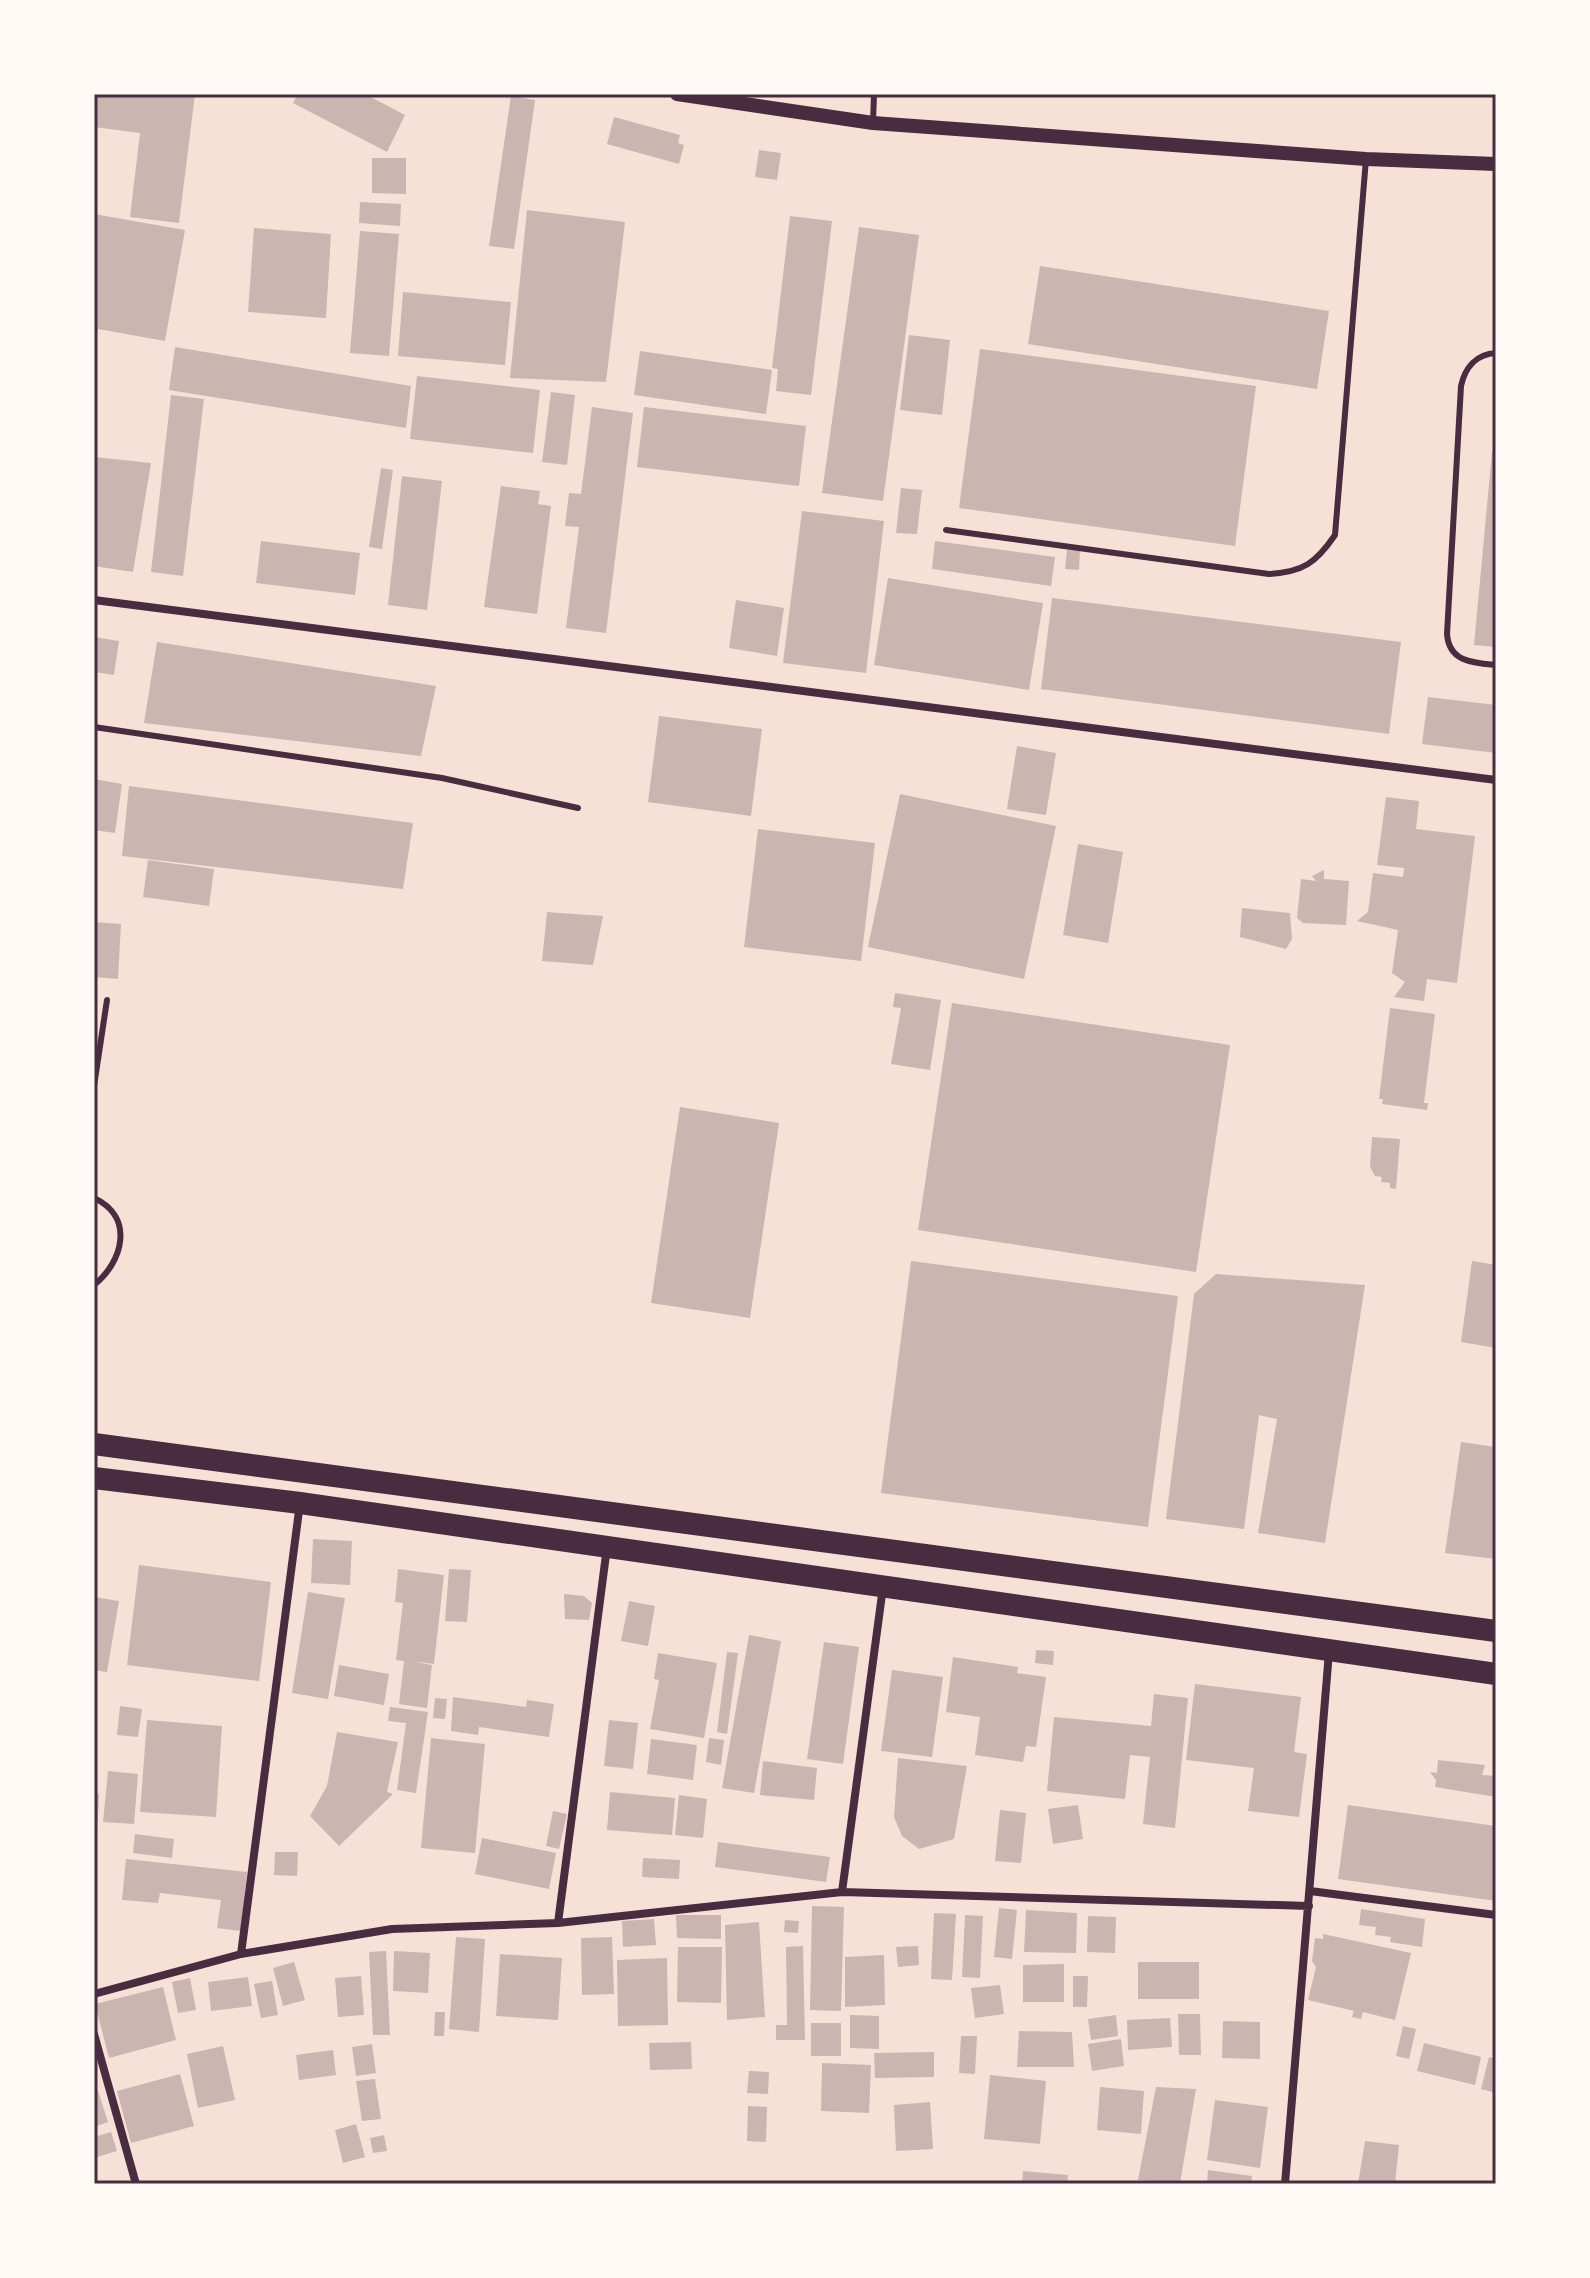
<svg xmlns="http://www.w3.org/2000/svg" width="1590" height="2278" viewBox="0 0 1590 2278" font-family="Roboto,sans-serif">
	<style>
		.building { fill: #ccb4b1 }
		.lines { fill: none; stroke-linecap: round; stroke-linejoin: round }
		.service { stroke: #4a2c40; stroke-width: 6 }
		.minor { stroke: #4a2c40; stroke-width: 8 }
		.tertiary { stroke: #4a2c40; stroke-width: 14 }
		.trunk { stroke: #4a2c40; stroke-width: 22 }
		.neatline { fill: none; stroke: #4a2c40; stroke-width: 3 }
	</style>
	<rect width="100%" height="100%" fill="#f7e1d7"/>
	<path class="building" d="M94,94H195L179,223L130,217L140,133L94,127Z
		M298,94H365L405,115L387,152L293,103Z
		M511,96L535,100L514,249L489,246Z
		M614,117L680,135L678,143L684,145L679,164L607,144Z
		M759,150L781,153L777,180L755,177Z
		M372,158H406V194L372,193Z
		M360,202L401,204L400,226L359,223Z
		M527,210L625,222L606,382L510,378Z
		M94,214L185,230L165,341L98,329L94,345Z
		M790,216L832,221L811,395L776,391L778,369L772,368Z
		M859,227L919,235L883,501L822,493Z
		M254,228L331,234L326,318L248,312Z
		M360,231L399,234L389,356L350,353Z
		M1040,266L1329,311L1317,389L1028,344Z
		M403,292L511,302L505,365L398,356Z
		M909,335L950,340L942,415L900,410Z
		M175,347L411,386L406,428L169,390Z
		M980,349L1256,386L1235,546L959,508Z
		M640,351L772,370L766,414L634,395Z
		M417,376L540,390L533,453L410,439Z
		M551,392L575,395L567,465L542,462Z
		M171,395L204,399L183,576L151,572Z
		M592,407L633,413L606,633L566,628L579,527L565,526L569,493L581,494Z
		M644,407L806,426L799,486L637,467Z
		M1492,452H1496V647L1474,645Z
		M94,457L151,463L133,572L94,566Z
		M381,468L393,470L382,549L369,547Z
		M402,476L442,481L427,610L388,605Z
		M501,486L540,491L538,504L551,506L537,614L484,607Z
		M901,488L922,490L917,534L896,533Z
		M802,511L884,521L866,673L783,663Z
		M261,541L360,553L355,595L256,583Z
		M935,541L1055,557L1051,586L932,569Z
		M1067,550L1080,551L1079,570L1065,569Z
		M888,578L1043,603L1029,690L874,665Z
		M1052,598L1401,642L1389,734L1041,689Z
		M736,600L784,608L777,656L729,648Z
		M94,637L119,641L114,675L94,672Z
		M157,642L436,686L421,756L144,723Z
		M1428,697L1496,705V753L1422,744Z
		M659,716L762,729L751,816L648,802Z
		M1017,746L1056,753L1046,815L1007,809Z
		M94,779L122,784L115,833L94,830Z
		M129,786L413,823L403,889L122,856Z
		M900,794L1056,826L1024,979L868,947Z
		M1386,797L1419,801L1416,829L1475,836L1457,983L1427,979L1424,1001L1394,997L1405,982L1392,973L1398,930L1357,921L1368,912L1373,873L1403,877L1404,868L1377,865Z
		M758,829L875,843L861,961L744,947Z
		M1078,844L1123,852L1108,943L1063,935Z
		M148,860L214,869L209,906L143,897Z
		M1324,870V879L1349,881L1346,925L1303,923L1297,918L1301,879L1316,881L1312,876Z
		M1242,908L1290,913L1292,939L1286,949L1240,937Z
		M547,912L603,916L593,965L542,961Z
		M94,922L121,924L118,979L94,977Z
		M895,993L941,1000L930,1070L891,1064L901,1008L893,1007Z
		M952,1003L1230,1045L1196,1272L918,1230Z
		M1390,1008L1435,1014L1424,1103H1428L1427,1110L1382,1104L1383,1099H1379Z
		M680,1107L779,1123L750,1318L651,1303Z
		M1372,1137L1400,1139L1396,1189L1390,1188V1183L1381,1182L1382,1177L1375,1176L1370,1167Z
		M911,1261L1178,1296L1148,1527L881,1493Z
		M1472,1261L1496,1265V1348L1461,1342Z
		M1216,1274L1365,1285L1325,1543L1258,1533L1277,1419L1259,1415L1244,1529L1166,1519L1194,1294Z
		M1461,1442L1496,1447V1559L1445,1553Z
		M313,1539L352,1541L350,1585L311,1583Z
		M139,1565L271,1582L259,1681L127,1665Z
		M398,1569L444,1575L434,1664L411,1661L432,1665L427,1708L399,1704L404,1661L396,1660L403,1603L395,1602Z
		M449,1569L471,1570L467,1622L445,1621Z
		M308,1592L345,1598L328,1699L292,1693Z
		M564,1594L584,1596L592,1603L589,1620L565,1619Z
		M94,1597L119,1601L107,1672L94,1670Z
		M629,1601L655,1606L648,1646L621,1641Z
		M749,1635L781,1641L754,1793L722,1788Z
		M824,1642L859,1647L843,1764L807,1759Z
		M1036,1650L1054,1651L1053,1665L1035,1663Z
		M727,1652L738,1653L727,1734L717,1732Z
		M658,1653L717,1663L704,1738L650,1729L659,1680L654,1679Z
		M953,1657L1018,1667L1017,1673L1046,1677L1036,1747L1026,1746L1023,1762L975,1755L980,1717L946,1712Z
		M339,1665L389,1674L384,1705L334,1696Z
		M892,1670L943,1677L932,1757L881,1751Z
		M1195,1684L1301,1697L1294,1752L1307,1754L1299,1817L1248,1811L1254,1768L1186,1760Z
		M1154,1694L1188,1698L1175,1828L1143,1824L1150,1757L1130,1755L1125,1799L1047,1791L1054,1717L1151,1726Z
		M453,1697L526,1707L527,1700L554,1704L549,1737L479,1727L478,1735L451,1731Z
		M435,1698L447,1699L445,1719L433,1718Z
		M120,1706L142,1709L138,1737L117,1735Z
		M390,1707L428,1712L416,1793L397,1790L406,1723L388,1721Z
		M147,1720L222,1726L216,1817L140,1812Z
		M609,1720L638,1723L633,1769L604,1766Z
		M337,1732L398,1742L387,1792L393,1794L339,1846L310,1816L327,1786Z
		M431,1738L485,1744L475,1853L421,1848Z
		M709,1738L724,1740L721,1765L706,1762Z
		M651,1739L697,1745L693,1780L647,1774Z
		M898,1758L967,1766L954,1839L919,1849L902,1836L894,1817Z
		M1438,1760L1485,1765L1482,1775L1496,1776V1797L1435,1787L1436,1780L1430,1772L1437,1773Z
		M763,1761L817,1768L814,1800L760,1795Z
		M108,1771L138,1774L134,1824L103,1822Z
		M610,1792L675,1798L672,1835L607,1830Z
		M94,1794H99L96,1855H94Z
		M679,1795L707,1799L703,1838L675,1835Z
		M1078,1805L1083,1839L1053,1844L1048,1809Z
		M1348,1805L1496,1826V1901L1338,1879Z
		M1000,1810L1026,1813L1021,1863L995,1861Z
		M553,1811L567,1814L559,1849L546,1846Z
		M135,1834L174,1839L172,1858L133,1853Z
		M482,1838L556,1853L549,1889L475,1874Z
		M718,1842L830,1857L826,1882L715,1867Z
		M275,1852H298L297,1876L274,1875Z
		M643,1858L680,1860L679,1879L642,1877Z
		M126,1859L247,1872L241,1931L217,1928L221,1900L160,1893L158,1903L122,1900Z
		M812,1906L844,1907L841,2011L810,2010Z
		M999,1908L1017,1910L1012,1959L994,1957Z
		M1361,1909L1425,1919L1422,1947L1390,1942L1391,1937L1375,1935L1376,1927L1359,1925Z
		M1026,1910L1077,1913L1076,1953L1024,1952Z
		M934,1913L956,1914L952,1980L931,1979Z
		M676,1915H721V1939L677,1938Z
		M965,1915L983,1916L980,1978L962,1977Z
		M1088,1916L1116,1917L1115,1953L1087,1952Z
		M654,1919L656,1945L623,1947L622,1921Z
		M785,1920L799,1921L798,1933L784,1932Z
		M759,1922L765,2017L727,2020L725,1925Z
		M1323,1934L1411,1953L1395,2020L1363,2012L1361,2019L1352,2017L1354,2011L1308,2000L1316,1967L1312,1961L1315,1938L1323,1939Z
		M456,1937L485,1939L479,2032L449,2029Z
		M612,1937L614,1994L582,1995L581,1938Z
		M803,1946L805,2040H776V2025H787L786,1947Z
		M918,1946L919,1965L898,1967L896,1947Z
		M678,1947H722L721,2003L677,2002Z
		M386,1951L390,2035H373L369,1952Z
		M394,1951L430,1953L428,1993L393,1991Z
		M500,1954L562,1958L558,2020L496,2016Z
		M884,1955L885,2005L845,2007V1957Z
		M667,1958L668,2025L618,2026L617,1960Z
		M294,1962L305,2000L283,2006L273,1968Z
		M1138,1962H1199V1999H1138Z
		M1064,1964V2002H1023V1965Z
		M361,1976L364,2015L338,2017L335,1978Z
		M1073,1976H1088L1087,2007H1073Z
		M248,1977L252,2006L211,2011L208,1982Z
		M190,1978L196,2010L178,2013L172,1982Z
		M272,1981L278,2015L261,2018L254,1984Z
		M1000,1985L1004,2014L975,2018L971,1988Z
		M163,1987L176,2040L109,2058L95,2004Z
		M435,2012H445L444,2036H434Z
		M1178,2014H1200L1201,2055H1179Z
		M850,2015L879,2016V2049L850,2048Z
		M1116,2015L1118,2036L1091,2040L1088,2019Z
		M1170,2018L1172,2047L1128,2050L1127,2020Z
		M1223,2021L1260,2022V2059L1222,2058Z
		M811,2023H841V2056H811Z
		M1403,2026L1416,2029L1409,2059L1396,2056Z
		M1019,2031L1072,2032L1074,2067H1017Z
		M961,2036H977L975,2074L959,2073Z
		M1121,2039L1124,2066L1092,2071L1088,2044Z
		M691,2042L692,2069L650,2070L649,2043Z
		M1424,2043L1481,2057L1475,2085L1417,2071Z
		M372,2044L376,2073L356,2076L352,2047Z
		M223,2046L235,2100L198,2108L187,2054Z
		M333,2050L336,2075L299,2080L296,2055Z
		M934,2052V2077L875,2078L874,2053Z
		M1489,2057L1496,2059V2093L1481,2089Z
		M822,2063L871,2065L869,2113L821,2111Z
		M749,2071L769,2072L768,2094L747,2093Z
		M180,2074L194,2126L131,2143L117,2091Z
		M990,2075L1046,2081L1040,2144L984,2139Z
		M94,2079L108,2122L94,2127Z
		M375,2079L381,2119L362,2121L356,2081Z
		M1100,2087L1144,2091L1141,2134L1097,2130Z
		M1156,2087L1196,2089L1180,2183L1138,2180Z
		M1215,2100L1268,2107L1260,2168L1207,2160Z
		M930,2102L933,2149L896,2151L894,2105Z
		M748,2106L767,2107L766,2142L747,2141Z
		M356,2124L365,2157L343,2163L335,2130Z
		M111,2132L117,2151L94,2158V2137Z
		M384,2135L387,2151L373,2153L370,2138Z
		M1365,2141L1399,2145L1395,2184H1358Z
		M1208,2170L1252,2176L1251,2184H1207Z
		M1023,2171L1068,2175L1067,2184H1022Z"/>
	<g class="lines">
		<path class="service" d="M873,123L874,94
			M1496,353C1476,354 1465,368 1461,386L1447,634C1449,662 1473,663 1496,665
			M946,530L1269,574C1303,572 1316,563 1335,535L1366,159
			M94,727L442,778L578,808
			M94,1086L107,1000
			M94,1198C135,1217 123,1262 94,1285"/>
		<path class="minor" d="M94,600L1496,780
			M1310,1891L1496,1915
			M842,1892L883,1587
			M558,1923L607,1547
			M241,1954L300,1503
			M94,1994L241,1954L392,1929L558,1923L842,1892L1309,1906
			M94,2034L136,2184
			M1285,2184L1329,1652"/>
		<path class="tertiary" d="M677,94L873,123L1366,159L1496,164"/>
		<path class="trunk" d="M94,1444L1496,1631
			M94,1478L300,1503L1496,1674"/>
	</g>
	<rect width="1590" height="2278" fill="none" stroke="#fffaf5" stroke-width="192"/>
	<rect x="96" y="96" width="1398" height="2086" class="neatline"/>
</svg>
